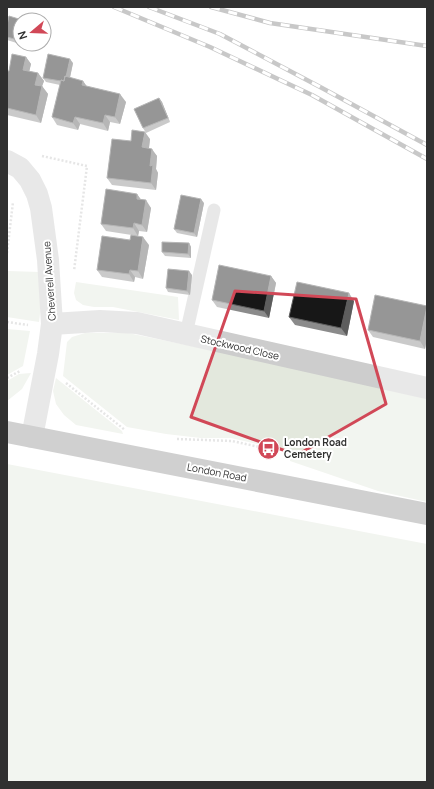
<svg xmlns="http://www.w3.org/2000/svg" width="434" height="789" viewBox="0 0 434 789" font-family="Manrope,sans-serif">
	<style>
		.green { fill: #e3e8dd }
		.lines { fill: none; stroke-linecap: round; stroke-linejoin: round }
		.path { stroke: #c7c7c7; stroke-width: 2.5; stroke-dasharray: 2 2; stroke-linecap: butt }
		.lane { stroke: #cdcdcd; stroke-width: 13 }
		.street { stroke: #cdcdcd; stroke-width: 22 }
		.highway { stroke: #979797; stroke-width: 22 }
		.rail-casing { stroke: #858585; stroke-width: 4.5 }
		.rail { stroke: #fff; stroke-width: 3; stroke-dasharray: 9; stroke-linecap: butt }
		.wall { fill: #8b8b8b }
		.shaded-wall { fill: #5d5d5d }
		.building { fill: #171717; stroke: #5d5d5d }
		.marked { fill: none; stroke: #d14857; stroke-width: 3; stroke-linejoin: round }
		.labels { text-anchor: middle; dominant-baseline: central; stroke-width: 4; stroke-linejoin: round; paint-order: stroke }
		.street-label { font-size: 10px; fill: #303030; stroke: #fff }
		.poi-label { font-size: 10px; font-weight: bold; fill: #303030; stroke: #fff; text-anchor: start }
	</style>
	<rect width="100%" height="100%" fill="#fff"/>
	<path class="green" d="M8,271L40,272L42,297L39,322L7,317Z
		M76,282L178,297L179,320L113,307H94L83,305L76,300L74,293Z
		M7,329L30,331L23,366L7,375Z
		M85,333H128L206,349L427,397V502L378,491L290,461L291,452L231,438H201L166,434L127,427L63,376L67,342L72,337Z
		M31,373L22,389L7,401V381L19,374Z
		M56,378L122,431L123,434L76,425L64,415L56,404L53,391Z
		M7,464L427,544V782H7Z"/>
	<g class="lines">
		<path class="path" d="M42,156L87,166L74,271
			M7,253L13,202
			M7,322L28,325
			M7,378L20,371
			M66,383L125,430
			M177,439L232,441L264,448"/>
		<path class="lane" d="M186,334L214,210"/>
		<path class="street" d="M7,161L20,168L30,180L37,194L41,208L48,260L52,324L48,354L32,437
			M52,324L100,321L137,323L427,388"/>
		<path class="highway" d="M7,432L427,514"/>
		<defs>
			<path id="rail" d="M114,7L210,47L312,95L427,159
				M149,7L220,34L322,88L427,145
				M211,7L270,23L427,46"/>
		</defs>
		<use href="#rail" class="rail-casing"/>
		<use href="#rail" class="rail"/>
	</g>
	<path class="wall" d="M20,20V44L7,40V25Z
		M26,57L31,64L29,71L38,73L44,81L42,86L48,94L41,123L7,115V71H9Z
		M73,63L70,78L83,81L87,87L126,102L120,124L110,122L108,131L80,124L78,130L57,125L52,117L60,85L46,82L43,78Z
		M159,98L162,102L170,122L146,133L143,128Z
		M150,139L149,148L157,156L156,169L158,173L156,190L112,185L107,178L131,141Z
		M137,194L141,200L151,208L147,232L139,231L138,236L106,231L101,224Z
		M204,203L197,237L177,233L174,229Z
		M189,243L191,247V258L165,256L162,252Z
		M149,245L143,279L135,277L134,282L102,277L97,270Z
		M192,275L190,295L168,292L166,288Z
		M271,276L276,283L269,318L217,307L212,300Z
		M354,301L347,336L295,325L289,317Z
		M427,306V338L425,349L373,337L368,330Z"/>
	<path class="shaded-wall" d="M20,33V43L18,40Z
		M26,57L31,64L28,77L23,70Z
		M70,59L73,63L68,86L65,82Z
		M38,73L44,81L40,92L35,85Z
		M83,81L88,88L82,85Z
		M42,86L48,94L41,123L36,115Z
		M120,94L126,102L120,124L115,117Z
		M159,98L162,102L170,122L168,118Z
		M105,115L110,122L108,131L103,123Z
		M75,117L80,124L78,130L73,123Z
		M145,132L150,139L148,155L142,147Z
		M152,149L157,156L156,169L158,173L156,190L151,183L150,166Z
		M137,194L142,201L137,199Z
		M201,199L204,203L197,237L194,233Z
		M146,200L151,208L147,232L142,225Z
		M134,223L139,231L138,236L133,228Z
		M143,237L149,245L143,279L138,271Z
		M189,243L191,247V258L188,254Z
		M130,270L135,277L134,282L129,274Z
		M189,271L192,275L190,295L187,291Z
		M271,276L276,283L269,318L264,311Z
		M349,293L354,301L347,336L341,328Z
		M427,307V338L425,349L420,341Z"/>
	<path class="building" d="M9,16L22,20H20V33L18,40L7,37V25Z
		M12,54L26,57L23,70L38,73L35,85L42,86L36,115L7,108V71H9Z
		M48,54L70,59L66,77L65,76L64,81L61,80V81L43,78Z
		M65,76L83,81L82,85L120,94L115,117L105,115L103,123L75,117L73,123L52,117L61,80L64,81Z
		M159,98L168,118L143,128L134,109Z
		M132,130L145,132L142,147L152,149L150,166L153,165L151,183L107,178L112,139L131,141Z
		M106,189L137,194V199L146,200L142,225L134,223L133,228L101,224Z
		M181,195L201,199L194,233L174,229Z
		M131,235L143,237L138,271L130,270L129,274L97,270L102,236L130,240Z
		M162,242L189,243L188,254L162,252Z
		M219,265L271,276L264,311L212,300Z
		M168,269L189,271L187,291L166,288Z
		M297,282L349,293L341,328L289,317Z
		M375,295L427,306L420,341L368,330Z"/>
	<path d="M0 0H434V789H0ZM235,291L356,299L386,404L297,455L191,417Z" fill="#fff" fill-opacity=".55" fill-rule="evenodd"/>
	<path class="marked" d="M235,291L356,299L386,404L297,455L191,417Z"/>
	<defs>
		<symbol id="bus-disc" viewBox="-11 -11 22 22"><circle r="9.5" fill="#d14857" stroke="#fff"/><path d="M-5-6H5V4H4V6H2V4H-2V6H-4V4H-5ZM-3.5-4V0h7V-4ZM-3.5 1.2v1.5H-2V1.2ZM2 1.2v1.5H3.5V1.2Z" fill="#fff"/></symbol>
	</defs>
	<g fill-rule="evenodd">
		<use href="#bus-disc" x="256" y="436" width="25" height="25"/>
	</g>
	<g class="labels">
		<g class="street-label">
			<text transform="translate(49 281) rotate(-94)">Cheverell Avenue</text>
			<text transform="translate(240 347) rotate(13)">Stockwood Close</text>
			<text transform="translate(217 472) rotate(11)">London Road</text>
		</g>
		<g class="poi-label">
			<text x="284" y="442">London Road<tspan x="284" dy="12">Cemetery</tspan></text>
		</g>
	</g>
	<rect width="434" height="789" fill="none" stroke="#303030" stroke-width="16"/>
	<g transform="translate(32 32) rotate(251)"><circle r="19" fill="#ffffff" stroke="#acacac"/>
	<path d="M0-3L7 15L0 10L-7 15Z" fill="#d14857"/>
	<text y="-6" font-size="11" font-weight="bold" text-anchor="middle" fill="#303030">N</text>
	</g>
</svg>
